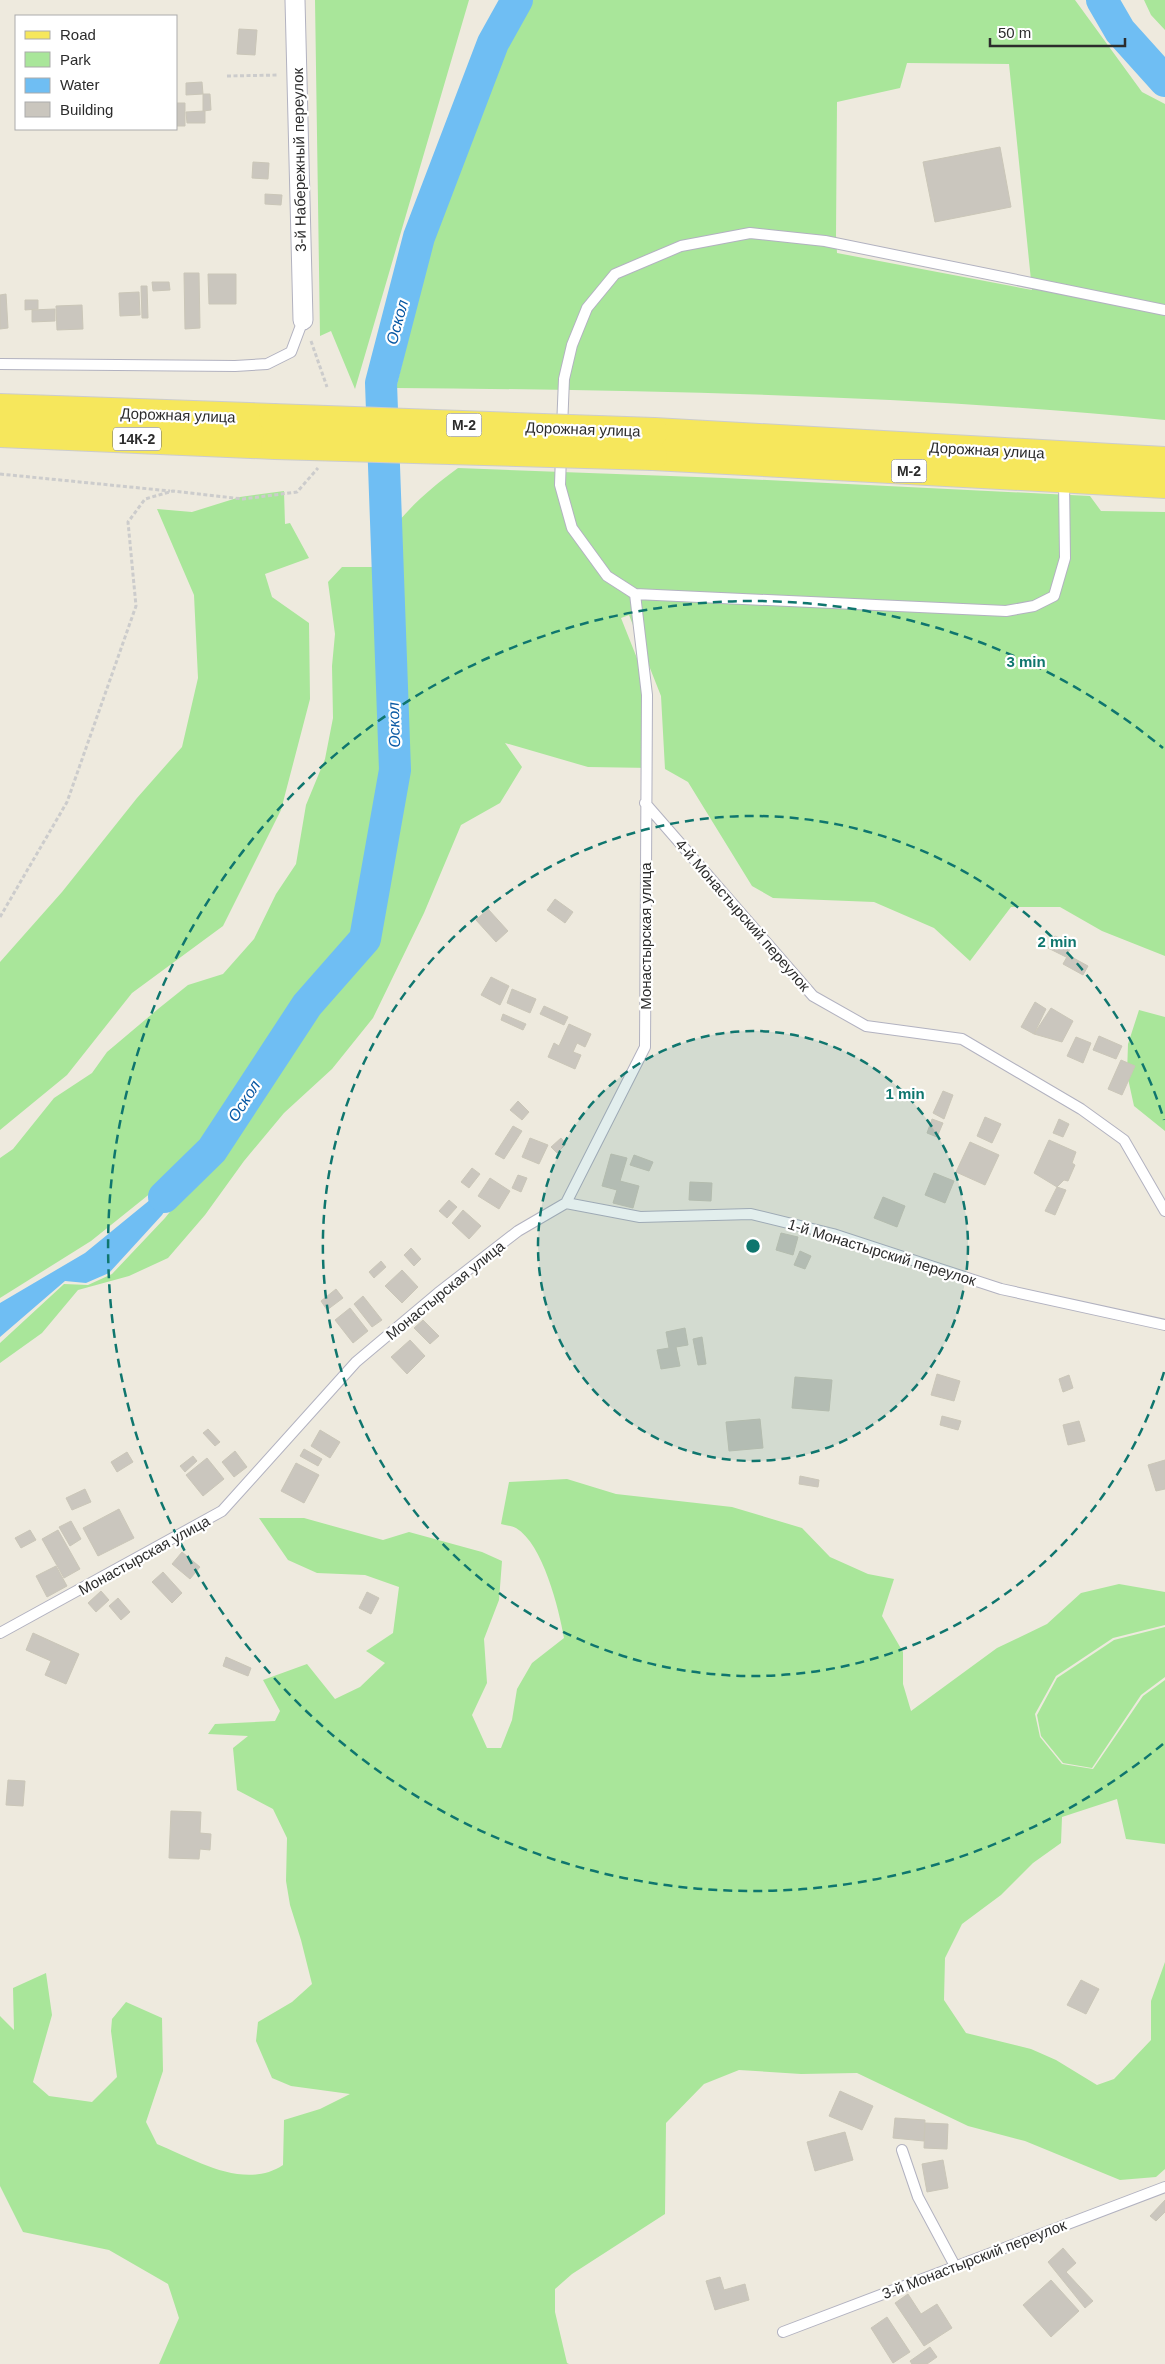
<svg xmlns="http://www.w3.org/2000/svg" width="1165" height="2364" viewBox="0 0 1165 2364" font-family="Arial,sans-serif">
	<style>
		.green { fill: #a9e69a; fill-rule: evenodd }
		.water { fill: #6fbef3 }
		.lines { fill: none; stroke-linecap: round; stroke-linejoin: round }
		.river { stroke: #6fbef3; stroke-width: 32 }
		.building { fill: #cac6be; stroke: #cac6b8 }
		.service-casing { stroke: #b2b2c0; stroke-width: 12 }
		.minor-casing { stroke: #b2b2c0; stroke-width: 21 }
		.primary-casing { stroke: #ccc; stroke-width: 30 }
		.path { stroke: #ccc; stroke-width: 3; stroke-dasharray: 4 2.5; stroke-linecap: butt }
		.service { stroke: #fff; stroke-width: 10 }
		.minor { stroke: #fff; stroke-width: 19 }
		.primary { stroke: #f6e75c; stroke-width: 28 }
		.primary-bridge-casing { stroke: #ccc; stroke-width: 30; stroke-linecap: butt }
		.primary-bridge { stroke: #f6e75c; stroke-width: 28 }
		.ring { fill: none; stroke: #0f766e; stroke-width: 2.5; stroke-dasharray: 9 6 }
		.labels { text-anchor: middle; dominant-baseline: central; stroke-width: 4.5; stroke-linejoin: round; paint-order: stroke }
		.shield { fill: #fff; stroke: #6b6b6b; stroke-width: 1 }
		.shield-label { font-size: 14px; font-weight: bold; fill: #2c2c2c }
		.street-label { font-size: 15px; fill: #2c2c2c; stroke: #fff }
		.water-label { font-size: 16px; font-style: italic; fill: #0959a4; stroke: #fff }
		.centre { fill: #0f766e; stroke: #fff; stroke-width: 2.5 }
		.ring-label { font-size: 15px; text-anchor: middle; font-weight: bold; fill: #0f766e; stroke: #fff; stroke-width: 4.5; stroke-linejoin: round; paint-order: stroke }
	</style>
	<rect width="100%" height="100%" fill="#eeeade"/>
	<path class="green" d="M315,0H469L355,389L331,331L320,336Z
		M529,0H1075L1142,92L1165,104V420C910,395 653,390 396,388L439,214L489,84ZM907,63L1009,64L1032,290L837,253L836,235L837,102L900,88Z
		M1144,0H1165V30L1151,15Z
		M458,468L724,478L1090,496L1101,511L1165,512V956L1102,931L1060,907H1011L970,961L934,928L874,902L773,898L752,886L688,782L665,769L661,696L629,615L621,618L652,696V768L588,767L505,743L522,767L500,803L461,825L424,913L373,1018L332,1069L284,1113L244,1161L205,1215L168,1258L129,1276L78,1290L42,1333L0,1363V1343L64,1284L88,1285L112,1274L165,1218L217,1153L313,1010L371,941L401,771L391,531C410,506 432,487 458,468Z
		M284,491L285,524L290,523L309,558L265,574L272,597L309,623L310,699L281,810L223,926L132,993L67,1075L0,1130V962L62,892L137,798L182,747L198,678L194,595L157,509L192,512L240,497Z
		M342,567H376L383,780L355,935L303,996L215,1130L162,1184L91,1241L0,1298V1158L13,1149L54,1098L92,1073L107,1052L158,1009L188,985L223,974L254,939L276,894L296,864L306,805L325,759L333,718L332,666L335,634L328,582Z
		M1139,1010L1165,1017V1131L1134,1106L1127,1074L1128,1044Z
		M567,1479L616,1494L732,1507L802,1528L830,1557L868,1574L894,1579L882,1616L903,1652V1684L911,1711L997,1648L1047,1624L1081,1593L1119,1584L1165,1592V1625L1113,1638L1056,1676L1035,1714L1040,1737L1062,1764L1093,1769L1143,1696L1165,1680V1844L1126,1839L1117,1799L1062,1817L1061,1843L1033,1863L1001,1895L962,1924L945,1958L944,2000L966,2033L1031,2049L1056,2060L1097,2085L1114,2079L1151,2040V2001L1165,1962V2169L1156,2177L1120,2180L1025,2141L968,2126L857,2073L801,2074L739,2070L704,2084L666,2123L665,2214L572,2274L555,2289V2312L567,2363L569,2364H159L179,2318L168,2284L109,2250L23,2232L0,2186V2016L14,2030L13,1988L46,1973L52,2015L33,2082L49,2096L92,2102L117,2077L111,2031L112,2019L126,2002L162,2018L163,2071L146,2122L157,2144C194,2159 244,2191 283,2165L284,2120L320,2109L350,2094L291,2086L272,2078L256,2041L258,2022L292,2002L312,1984L301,1940L290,1905L286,1881L287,1838L273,1809L237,1790L233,1748L248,1736L208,1734L215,1724L275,1721L280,1711L263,1680L307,1664L335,1699L360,1687L385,1663L366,1651L393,1633L399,1587L365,1575L317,1573L288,1560L259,1518H304L383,1540L409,1532L482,1552L502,1561L499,1600L484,1639L487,1683L472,1715L487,1748H501L512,1720L517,1689L532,1663L564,1638C559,1609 543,1544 516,1528C512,1526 505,1525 501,1524L509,1482Z
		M1165,1627V1677L1141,1695L1092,1768L1063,1763L1041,1736L1037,1715L1057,1678L1114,1640Z"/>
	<path class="water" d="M200,1159L162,1215L109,1273L86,1283L65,1281L0,1337V1303L85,1253Z"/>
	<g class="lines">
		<path class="river" d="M1102,0L1120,31L1165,81
			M164,1197L212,1150L307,1005L365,939L395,770L381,383L419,237L493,43L517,0"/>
	</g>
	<path class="building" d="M239,29L257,30L255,55L237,54Z
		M202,82L203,94L186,95V83Z
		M203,94H210L211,110L203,111Z
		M177,103H185V126H177Z
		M205,111V123H187L186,112Z
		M1000,147L1011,207L935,222L923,162Z
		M253,162L269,163L268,179L252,178Z
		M265,194L282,195L281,205L265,204Z
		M184,273H199L200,328L185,329Z
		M208,274H236V304H209Z
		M152,282H169L170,290L153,291Z
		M141,286H147L148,318H142Z
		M139,292L140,315L120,316L119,293Z
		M6,294L8,328L0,329V295Z
		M25,300H38V309L25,310Z
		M82,305L83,329L57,330L56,306Z
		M55,309V321L32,322V310Z
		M555,899L573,912L565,923L547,910Z
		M488,909L508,931L496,942L476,920Z
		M1055,936L1072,945L1066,957L1048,948Z
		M1068,955L1088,966L1083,975L1063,964Z
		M491,977L509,986L500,1005L481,995Z
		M512,989L536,999L530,1013L507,1003Z
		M1035,1002L1046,1009L1034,1034L1021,1027Z
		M544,1006L568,1017L564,1025L540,1014Z
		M1051,1008L1073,1021L1062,1042L1034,1034Z
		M503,1014L526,1024L523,1030L501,1020Z
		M569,1024L591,1034L585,1047L577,1043L573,1052L581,1055L575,1069L548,1057L554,1043L559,1046Z
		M1099,1036L1122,1046L1116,1059L1093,1050Z
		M1076,1037L1091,1043L1083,1063L1067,1056Z
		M1121,1060L1135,1066L1122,1095L1108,1089Z
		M943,1091L953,1095L944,1119L933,1113Z
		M518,1101L529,1112L522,1120L510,1110Z
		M985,1117L1001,1124L992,1143L977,1136Z
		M932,1119L943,1123L937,1137L927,1133Z
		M1059,1119L1069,1124L1063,1137L1053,1133Z
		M513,1126L522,1131L504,1159L495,1154Z
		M530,1138L548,1145L539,1164L522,1157Z
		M561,1138L566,1144L557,1153L551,1147Z
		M1049,1140L1076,1152L1072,1163L1075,1165L1068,1181L1064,1180L1057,1187L1034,1173Z
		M970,1142L999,1155L985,1185L956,1172Z
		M611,1154L627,1158L620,1181L639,1186L633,1208L613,1203L617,1190L602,1186Z
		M634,1155L653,1162L649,1171L630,1165Z
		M472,1168L480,1174L469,1188L461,1182Z
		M934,1173L954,1181L945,1203L925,1195Z
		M518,1175L527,1178L521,1192L512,1188Z
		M490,1178L510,1191L499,1209L478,1196Z
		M690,1182L712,1183L711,1201L689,1200Z
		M1057,1187L1066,1190L1055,1215L1045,1211Z
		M883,1197L905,1206L897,1227L874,1218Z
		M449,1200L457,1207L447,1218L439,1211Z
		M463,1210L481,1226L469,1239L452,1223Z
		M781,1233L798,1237L793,1255L776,1250Z
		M411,1248L421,1259L414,1266L404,1255Z
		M800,1251L811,1256L805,1269L794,1265Z
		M381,1261L386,1267L374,1278L369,1272Z
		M402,1270L418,1287L402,1303L385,1286Z
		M336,1289L343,1298L327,1310L321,1301Z
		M363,1296L382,1320L372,1327L354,1304Z
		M350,1308L368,1331L353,1343L335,1320Z
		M423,1320L439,1336L430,1344L414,1328Z
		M685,1328L688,1345L676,1347L680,1366L661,1369L657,1350L669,1348L666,1332Z
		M702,1337L706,1364L698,1365L693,1339Z
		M410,1340L425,1356L407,1374L391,1357Z
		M937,1374L960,1381L954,1401L931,1395Z
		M1069,1375L1073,1388L1063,1392L1059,1379Z
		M795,1377L832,1380L829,1411L792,1408Z
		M942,1416L961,1421L958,1430L940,1425Z
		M760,1419L763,1448L729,1451L726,1422Z
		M1079,1421L1085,1441L1068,1445L1063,1425Z
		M208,1429L220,1442L215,1446L203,1433Z
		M320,1430L340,1442L330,1458L311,1446Z
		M304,1449L322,1459L318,1466L300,1456Z
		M235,1451L247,1467L234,1477L222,1462Z
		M127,1452L133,1462L117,1472L111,1462Z
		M193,1456L197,1461L185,1472L180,1466Z
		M207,1458L224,1479L203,1496L186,1475Z
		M1165,1460V1489L1156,1491L1148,1465Z
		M296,1463L319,1475L304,1503L281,1491Z
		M800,1476L819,1480L818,1487L799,1484Z
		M85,1489L91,1502L72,1510L66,1498Z
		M119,1509L134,1538L98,1556L83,1528Z
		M71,1521L81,1539L70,1546L59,1527Z
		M30,1530L36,1540L21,1548L15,1538Z
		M58,1530L80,1569L64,1578L42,1539Z
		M182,1552L200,1567L190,1579L172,1564Z
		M56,1566L67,1586L47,1597L36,1576Z
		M163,1572L182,1593L172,1603L152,1582Z
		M101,1591L109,1600L96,1612L88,1603Z
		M367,1592L379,1598L371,1614L359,1608Z
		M118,1598L130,1612L121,1620L109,1606Z
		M33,1633L79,1654L66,1684L45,1675L51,1661L26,1650Z
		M226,1657L251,1668L248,1676L223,1666Z
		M8,1780L25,1781L23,1806L6,1805Z
		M171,1811L201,1812L200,1833L211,1834L210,1850L200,1849L199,1859L169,1858Z
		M1081,1980L1099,1989L1086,2014L1067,2005Z
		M840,2091L873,2106L862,2130L829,2116Z
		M895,2118L925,2120L924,2141L893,2138Z
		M925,2123L948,2124L947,2149L924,2148Z
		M845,2132L853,2160L815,2171L807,2142Z
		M943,2160L948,2188L927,2192L922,2164Z
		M1165,2200V2212L1156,2221L1150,2216Z
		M1063,2248L1076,2263L1066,2272L1093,2301L1085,2308L1048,2262Z
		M720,2277L724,2290L745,2284L749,2300L715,2310L706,2281Z
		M1051,2280L1079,2311L1051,2337L1023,2305Z
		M908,2294L921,2314L937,2304L952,2328L924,2346L895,2303Z
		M887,2317L910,2352L893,2363L871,2328Z
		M930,2347L937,2357L927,2364H912L910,2361Z"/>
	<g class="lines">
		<defs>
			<path id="service" d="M0,364L235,366L267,364L291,352L303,320
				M562,428L564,379L572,345L587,308L615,274L681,246L750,233L825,241L1165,310
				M635,594L1006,611L1034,606L1054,596L1065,558L1064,480
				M645,803L813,996L866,1026L962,1039L1081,1109L1124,1140L1165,1211
				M566,1203L640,1217L751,1214L833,1234L1001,1289L1165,1325
				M0,1633L222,1511L356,1362L438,1293L518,1231L566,1203L645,1047L647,695L635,594L607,576L572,528L560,485L561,455
				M902,2150L918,2197L955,2266
				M783,2332L1165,2187"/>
			<path id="minor" d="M295,0L303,320"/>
			<path id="primary" d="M0,408L273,418
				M654,432L1165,461
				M0,433L275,445
				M653,456L1165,484"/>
		</defs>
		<use href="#service" class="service-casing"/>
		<use href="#minor" class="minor-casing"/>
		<use href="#primary" class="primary-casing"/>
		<path class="path" d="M227,76L279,75
			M311,341L327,387
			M0,474L170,491
			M0,917L67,802L136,606L128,522L145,499L173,491L243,499L297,492L318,468"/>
		<use href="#service" class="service"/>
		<use href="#minor" class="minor"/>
		<use href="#primary" class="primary"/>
		<defs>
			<path id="primary-bridge" d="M273,418L654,432
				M275,445L653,456"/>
		</defs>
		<use href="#primary-bridge" class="primary-bridge-casing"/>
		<use href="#primary-bridge" class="primary-bridge"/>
	</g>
	<circle cx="753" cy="1246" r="215" fill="#0f766e" fill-opacity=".12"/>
	<g class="ring">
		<circle cx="753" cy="1246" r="215"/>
		<path d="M1164 1372A430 430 0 1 1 1164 1120"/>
		<path d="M1163 1744A645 645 0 1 1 1163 748"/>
	</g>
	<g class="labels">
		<g class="shield">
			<rect x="446.5" y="413.5" width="35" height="23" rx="4"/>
			<rect x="113" y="427.5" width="48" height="23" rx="4"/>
			<rect x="891.5" y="459.5" width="35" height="23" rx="4"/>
		</g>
		<g class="shield-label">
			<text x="464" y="425">М-2</text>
			<text x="137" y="439">14К-2</text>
			<text x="909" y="471">М-2</text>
		</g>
		<g class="street-label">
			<text transform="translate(299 160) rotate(-91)">3-й Набережный переулок</text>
			<text transform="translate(178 415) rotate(2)">Дорожная улица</text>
			<text transform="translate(583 429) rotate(2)">Дорожная улица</text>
			<text transform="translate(987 450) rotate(3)">Дорожная улица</text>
			<text transform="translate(743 915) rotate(49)">4-й Монастырский переулок</text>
			<text transform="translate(645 936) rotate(-90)">Монастырская улица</text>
			<text transform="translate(882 1252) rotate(17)">1-й Монастырский переулок</text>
			<text transform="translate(445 1290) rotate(-39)">Монастырская улица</text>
			<text transform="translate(144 1555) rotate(-29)">Монастырская улица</text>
			<text transform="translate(974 2259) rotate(-21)">3-й Монастырский переулок</text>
		</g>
		<g class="water-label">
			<text transform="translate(397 322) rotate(-75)">Оскол</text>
			<text transform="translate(394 725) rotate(-92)">Оскол</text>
			<text transform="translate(244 1101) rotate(-57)">Оскол</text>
		</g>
	</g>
	<circle cx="753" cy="1246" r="8" class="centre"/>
	<g class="ring-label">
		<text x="1026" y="667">3 min</text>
		<text x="1057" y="947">2 min</text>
		<text x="905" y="1099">1 min</text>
	</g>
	<rect x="15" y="15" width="162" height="115" fill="#ffffff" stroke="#ababab"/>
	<rect x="25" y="31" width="25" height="8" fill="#f6e75c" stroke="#ababab"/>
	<text x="60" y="40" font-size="15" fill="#2c2c2c">Road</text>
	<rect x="25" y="52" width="25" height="15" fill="#a9e69a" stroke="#ababab"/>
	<text x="60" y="65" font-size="15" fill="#2c2c2c">Park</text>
	<rect x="25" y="78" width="25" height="15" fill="#6fbef3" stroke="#ababab"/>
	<text x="60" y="90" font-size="15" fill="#2c2c2c">Water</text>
	<rect x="25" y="102" width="25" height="15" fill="#cac6be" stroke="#ababab"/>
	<text x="60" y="115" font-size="15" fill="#2c2c2c">Building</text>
	<path d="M990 38v8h135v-8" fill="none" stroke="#2c2c2c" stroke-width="2.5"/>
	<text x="998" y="38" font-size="15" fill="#2c2c2c" stroke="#ffffff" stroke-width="4" paint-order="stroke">50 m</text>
</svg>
